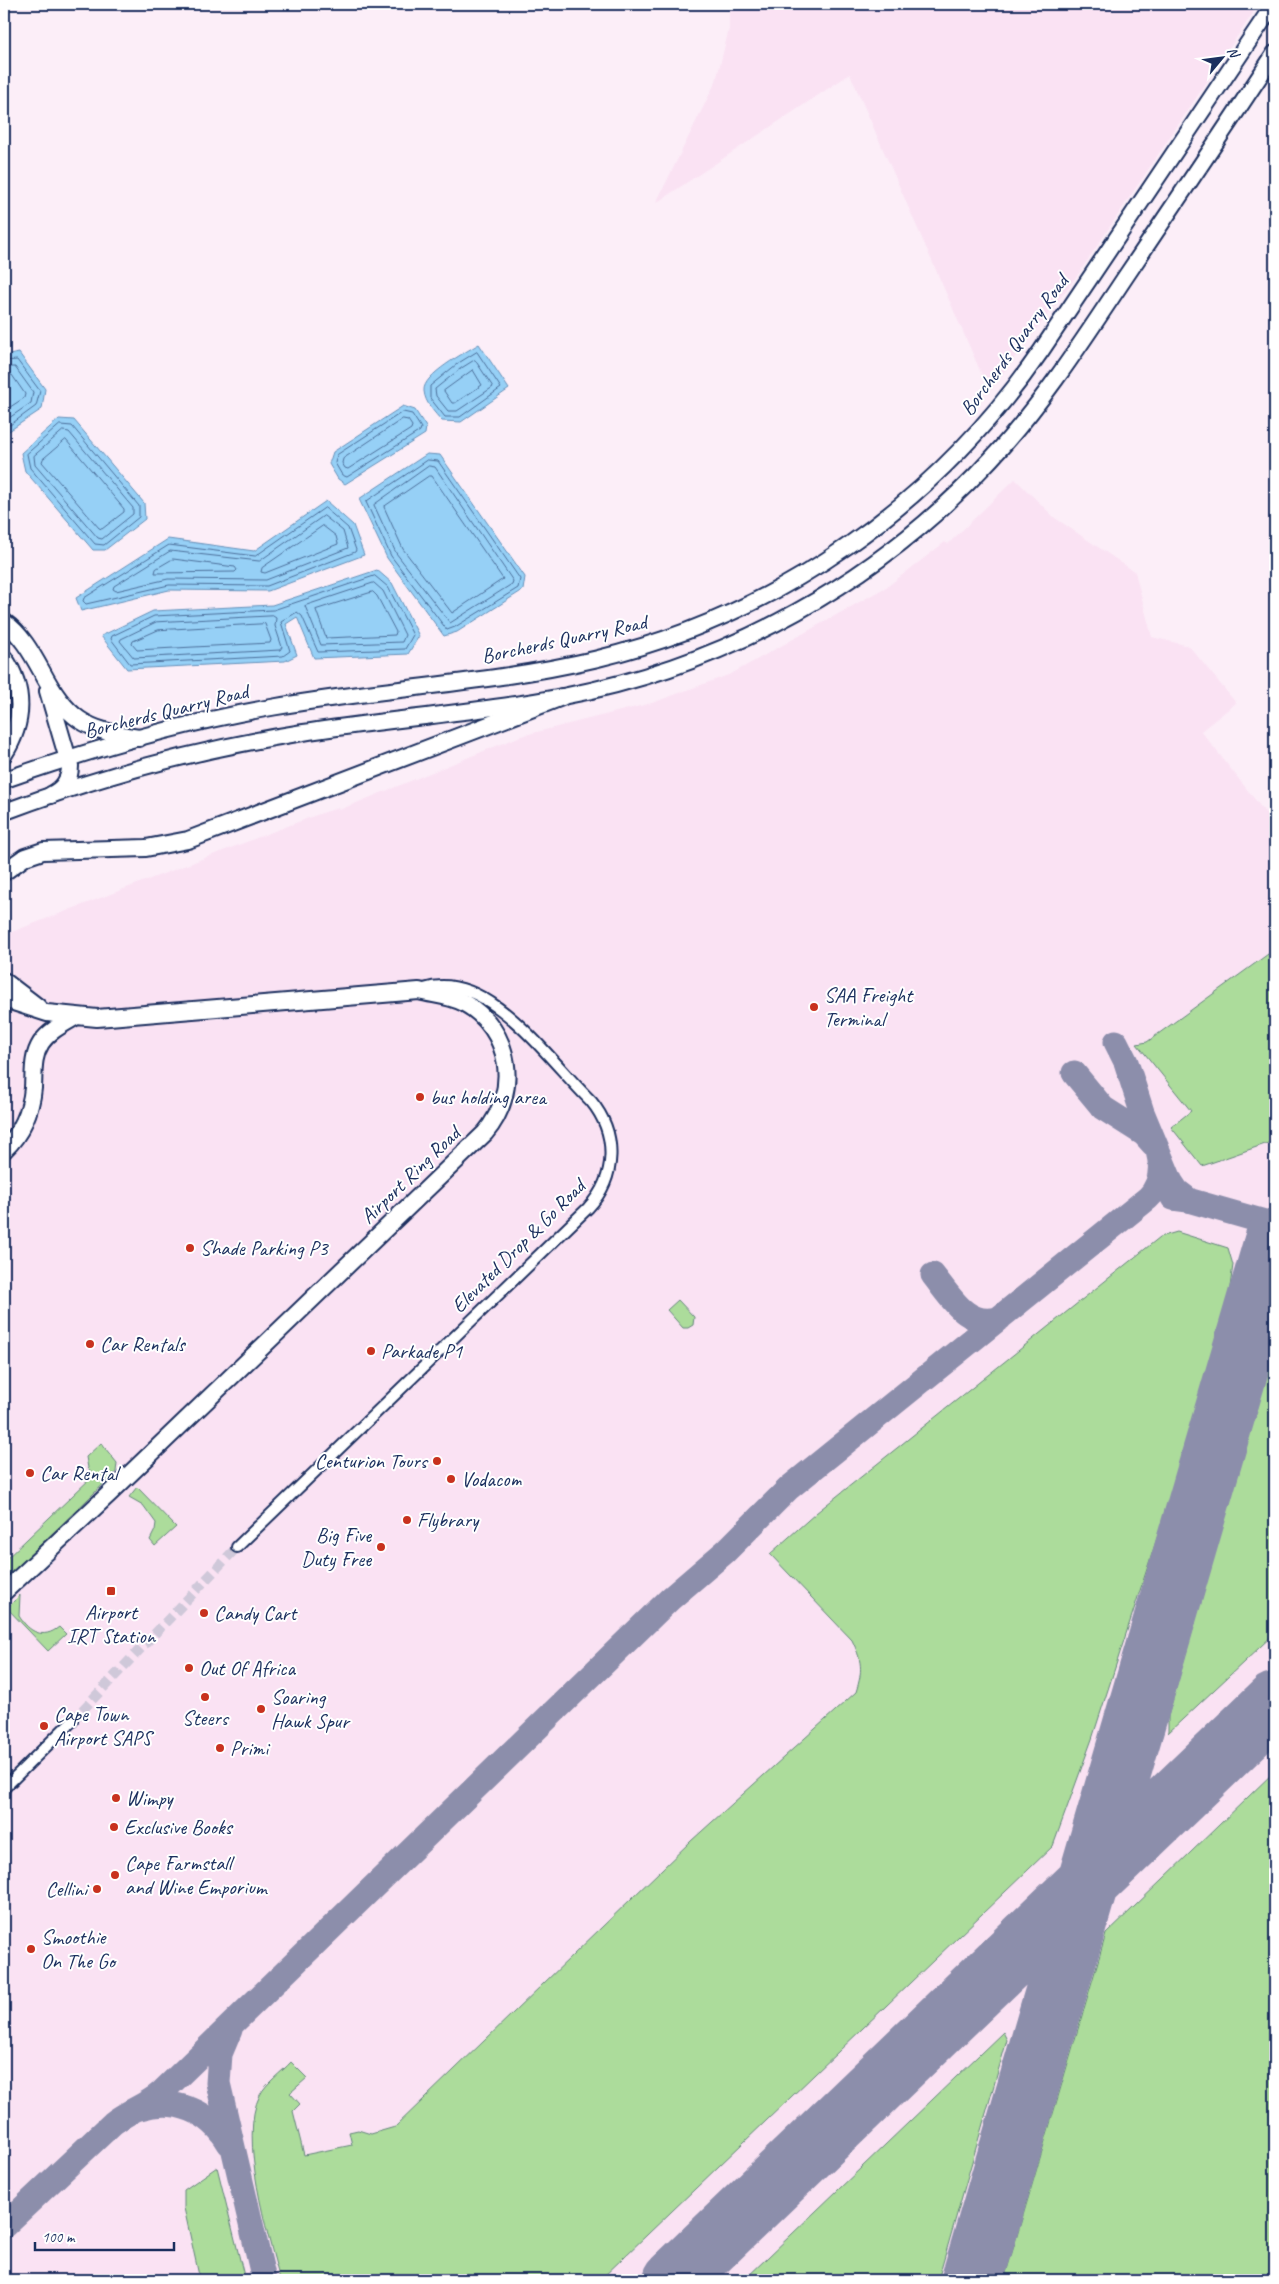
<svg xmlns="http://www.w3.org/2000/svg" width="1279" height="2284" viewBox="0 0 1279 2284" font-family="Caveat,sans-serif">
	<style>
		.built { fill: #fae2f3 }
		.green { fill: #acdc9b; stroke: #64867c }
		.water { fill: #96d0f6; stroke: #6590b9 }
		.lines { fill: none; stroke-linecap: round; stroke-linejoin: round }
		.shore { stroke: #4c6f9b; stroke-width: 1 }
		.taxiway { stroke: #8c8eab; stroke-width: 25 }
		.runway { stroke: #8c8eab; stroke-width: 62 }
		.street-tunnel { stroke: #cfc8d9; stroke-width: 10; stroke-dasharray: 10 5; stroke-linecap: butt }
		.street-casing { stroke: #1b2f5e; stroke-width: 14 }
		.secondary-casing { stroke: #1b2f5e; stroke-width: 19 }
		.primary-casing { stroke: #1b2f5e; stroke-width: 20 }
		.street { stroke: #fff; stroke-width: 10 }
		.secondary { stroke: #fff; stroke-width: 15 }
		.primary { stroke: #fff; stroke-width: 16 }
		.poi-dot { fill: #c8321e; stroke: #fff; stroke-width: 2 }
		.labels { text-anchor: middle; dominant-baseline: central; stroke-width: 4; stroke-linejoin: round; paint-order: stroke }
		.street-label { font-size: 21px; fill: #1b2f5e; stroke: #fff }
		.poi-label { font-size: 21px; fill: #1b2f5e; stroke: #fff; text-anchor: start }
	</style>
	<rect width="100%" height="100%" fill="#fceef8"/>
	<filter id="ink" filterUnits="userSpaceOnUse"><feTurbulence type="fractalNoise" baseFrequency=".02" numOctaves="2"/><feDisplacementMap in="SourceGraphic" scale="10" xChannelSelector="R" yChannelSelector="G"/><feConvolveMatrix kernelMatrix="1 2 1 2 8 2 1 2 1" color-interpolation-filters="sRGB"/></filter>
	<g filter="url(#ink)">
		<path class="built" d="M729,4H1259L1077,276L989,391L850,74L656,203L716,81L729,29Z
			M1015,479L1055,518L1135,572L1152,637L1189,646L1236,703L1201,731L1275,825V2280H4V935L319,814L338,808L339,810L521,736L652,703L731,674L888,586L945,542L948,544Z"/>
		<path class="green" d="M1275,949V1143L1271,1142L1202,1166L1171,1127L1191,1111L1137,1044L1147,1042Z
			M1177,1232L1228,1248L1233,1265L1224,1331L1092,1739L1053,1846L600,2280H280C268,2235 238,2137 260,2095C266,2083 282,2072 291,2062L307,2078L290,2093L300,2104L293,2111L304,2155L352,2145L349,2132L358,2130L371,2134L395,2127L691,1841L856,1692C863,1670 862,1661 852,1640L770,1554L816,1513L1160,1237Z
			M678,1300L694,1317L693,1325L688,1328H683L667,1310Z
			M1275,1344V1633L1168,1733V1716Z
			M101,1443L117,1463L116,1472L4,1580V1561L94,1475L88,1468L86,1457Z
			M137,1487L176,1527L155,1546L150,1540L155,1530L156,1523L143,1505L129,1497Z
			M20,1595L19,1616C29,1632 43,1640 59,1627L66,1634L48,1651L7,1608Z
			M1275,1771V2280H1004L1106,1934Z
			M1003,2032L1007,2040L938,2280H744Z
			M217,2167L245,2280H200L184,2208V2190Z"/>
		<path class="water" d="M479,344L509,389L461,422L442,421C435,413 425,403 424,391C422,375 466,352 479,344Z
			M19,353L45,389L42,409L9,431L4,429V356Z
			M403,406L415,410L426,427L425,434L345,484L338,479L329,464L333,452Z
			M59,419L74,420L144,503L145,519L105,550H93L25,471L21,453Z
			M427,454L440,455L525,577L523,590L457,632L444,636L387,558L359,499Z
			M326,501L353,525L364,555L268,591L169,590L81,611L76,598L168,539L254,551Z
			M377,570L392,583L419,636L408,654L314,658L297,617L286,624L297,655L285,661L127,669L101,636L153,611L272,605Z"/>
		<g class="lines">
			<path class="shore" d="M477,352L501,388L460,417H445L430,398V386L457,364Z
				M475,360L493,387L457,411H448L436,396L435,389L460,369Z
				M4,361L17,360L40,391L36,406L10,425L4,424
				M4,367H15L33,392L31,403L9,418H4
				M473,370L482,385L455,403H452L444,391Z
				M4,375H12L25,394L24,398L4,411
				M403,412L412,414L421,428L420,431L347,477L342,475L335,463L337,455Z
				M403,419L408,420L412,426L411,429L348,469L345,468L342,463L343,459Z
				M60,425L72,426L139,506V517L104,545L95,544L30,468L27,454Z
				M63,431L69,432L133,508V514L102,539L98,538L35,465L34,456Z
				M66,440L124,509V512L102,529L99,528L42,462L43,459Z
				M428,460L438,461L520,579L518,588L455,627L447,630L391,556L366,502Z
				M429,466L435,467L513,581L512,584L450,623L396,553L374,505Z
				M429,476H432L503,579L452,613L403,549L384,507Z
				M325,508L348,528L356,550L355,552L267,586L169,585L86,604L83,601L84,598L169,545L255,556Z
				M324,516L343,531L348,548L266,580L168,579L116,591L113,589L114,586L170,551L259,561Z
				M323,526L336,536L338,544L265,573L261,572L262,568Z
				M173,559L235,567L237,570L235,572L155,573L156,569Z
				M375,576L388,587L413,635L405,649L318,652L302,616L297,612L281,622L290,651L283,656L130,664L111,639L112,636L154,616L273,610Z
				M374,583L383,591L405,635L402,642L321,645L305,606Z
				M373,592L377,596L396,632L395,635L326,638L316,610Z
				M273,616L276,618L275,626L282,647L280,650L134,658L120,641L121,639L156,622Z
				M265,624L271,640L270,643L137,650L132,644L133,641L158,630Z"/>
			<path class="taxiway" d="M1116,1042L1126,1062L1142,1112L1171,1182L1177,1191L1189,1200
				M1074,1073L1103,1108L1144,1134L1153,1144
				M1173,1198L1188,1200L1275,1225
				M933,1275C950,1296 968,1330 1000,1318
				M230,2030L220,2054L218,2083L264,2280
				M140,2108C176,2097 210,2111 229,2143
				M4,2226L113,2123C128,2111 146,2106 161,2093L670,1599L726,1551L789,1488L1148,1198C1161,1185 1163,1169 1158,1151"/>
			<path class="runway" d="M674,2280L1275,1703
				M972,2280L1275,1241"/>
			<path class="street-tunnel" d="M72,1721L237,1547"/>
			<defs>
				<path id="street" d="M237,1547L588,1208C617,1177 618,1134 591,1101C551,1063 488,968 424,989
					M4,1788L72,1721"/>
				<path id="secondary" d="M4,780C92,749 181,723 274,707C381,688 490,684 596,659C777,616 936,504 1041,351L1274,4
					M4,812C100,776 199,749 300,733C388,719 477,713 565,696C728,665 879,581 991,459C1043,403 1084,339 1126,276C1176,202 1226,128 1275,53"/>
				<path id="primary" d="M4,622C21,634 31,652 41,670C67,719 84,730 139,738
					M4,658C25,688 24,723 4,754
					M48,691L70,766C70,779 64,789 51,795
					M4,872L25,857L43,851L146,848L188,840L562,697
					M4,981L38,1007
					M4,999L47,1013L97,1018L419,991C434,995 449,995 464,1003C512,1029 520,1092 485,1133L109,1494L4,1592
					M4,1150C21,1134 31,1111 33,1088C34,1072 32,1057 41,1043C49,1031 63,1024 75,1017"/>
			</defs>
			<use href="#street" class="street-casing"/>
			<use href="#secondary" class="secondary-casing"/>
			<use href="#primary" class="primary-casing"/>
			<use href="#street" class="street"/>
			<use href="#secondary" class="secondary"/>
			<use href="#primary" class="primary"/>
		</g>
	</g>
	<g class="poi-dot">
		<circle cx="814" cy="1007" r="5"/>
		<circle cx="420" cy="1097" r="5"/>
		<circle cx="190" cy="1248" r="5"/>
		<circle cx="90" cy="1344" r="5"/>
		<circle cx="371" cy="1351" r="5"/>
		<circle cx="437" cy="1461" r="5"/>
		<circle cx="30" cy="1473" r="5"/>
		<circle cx="451" cy="1479" r="5"/>
		<circle cx="407" cy="1520" r="5"/>
		<circle cx="381" cy="1547" r="5"/>
		<rect x="106" y="1586" width="10" height="10" rx="2.5"/>
		<circle cx="204" cy="1613" r="5"/>
		<circle cx="189" cy="1668" r="5"/>
		<circle cx="205" cy="1697" r="5"/>
		<circle cx="261" cy="1709" r="5"/>
		<circle cx="44" cy="1726" r="5"/>
		<circle cx="220" cy="1748" r="5"/>
		<circle cx="116" cy="1798" r="5"/>
		<circle cx="114" cy="1827" r="5"/>
		<circle cx="115" cy="1875" r="5"/>
		<circle cx="97" cy="1889" r="5"/>
		<circle cx="31" cy="1949" r="5"/>
	</g>
	<g class="labels">
		<g class="street-label">
			<text transform="translate(1014 345) rotate(-54)">Borcherds Quarry Road</text>
			<text transform="translate(564 639) rotate(-12)">Borcherds Quarry Road</text>
			<text transform="translate(166 711) rotate(-14)">Borcherds Quarry Road</text>
			<text transform="translate(410 1175) rotate(-44)">Airport Ring Road</text>
			<text transform="translate(518 1246) rotate(-45)">Elevated Drop &amp; Go Road</text>
		</g>
		<g class="poi-label">
			<text x="824" y="995">SAA Freight<tspan x="824" dy="24">Terminal</tspan></text>
			<text x="430" y="1097">bus holding area</text>
			<text x="200" y="1248">Shade Parking P3</text>
			<text x="100" y="1344">Car Rentals</text>
			<text x="381" y="1351">Parkade P1</text>
			<text x="427" y="1461" text-anchor="end">Centurion Tours</text>
			<text x="40" y="1473">Car Rental</text>
			<text x="461" y="1479">Vodacom</text>
			<text x="417" y="1520">Flybrary</text>
			<text x="371" y="1535" text-anchor="end">Big Five<tspan x="371" dy="24">Duty Free</tspan></text>
			<text x="111" y="1612" text-anchor="middle">Airport<tspan x="111" dy="24">IRT Station</tspan></text>
			<text x="214" y="1613">Candy Cart</text>
			<text x="199" y="1668">Out Of Africa</text>
			<text x="271" y="1697">Soaring<tspan x="271" dy="24">Hawk Spur</tspan></text>
			<text x="54" y="1714">Cape Town<tspan x="54" dy="24">Airport SAPS</tspan></text>
			<text x="205" y="1718" text-anchor="middle">Steers</text>
			<text x="230" y="1748">Primi</text>
			<text x="126" y="1798">Wimpy</text>
			<text x="124" y="1827">Exclusive Books</text>
			<text x="125" y="1863">Cape Farmstall<tspan x="125" dy="24">and Wine Emporium</tspan></text>
			<text x="87" y="1889" text-anchor="end">Cellini</text>
			<text x="41" y="1937">Smoothie<tspan x="41" dy="24">On The Go</tspan></text>
		</g>
	</g>
	<rect width="1279" height="2284" fill="none" stroke="#fff" stroke-width="20"/>
	<rect x="10" y="10" width="1259" height="2264" fill="none" stroke="#1b2f5e" stroke-width="2" filter="url(#ink)"/>
	<g transform="translate(1222 58) rotate(61)" stroke="#ffffff" stroke-width="4" paint-order="stroke">
	<path d="M0-4L9 19L0 12L-9 19Z" fill="#1b2f5e"/>
	<text y="-8" font-size="14" font-weight="bold" text-anchor="middle" fill="#1b2f5e">N</text>
	</g>
	<path d="M35 2242v8h139v-8" fill="none" stroke="#1b2f5e" stroke-width="2.5"/>
	<text x="42" y="2242" font-size="15" fill="#1b2f5e" stroke="#ffffff" stroke-width="4" paint-order="stroke">100 m</text>
</svg>
